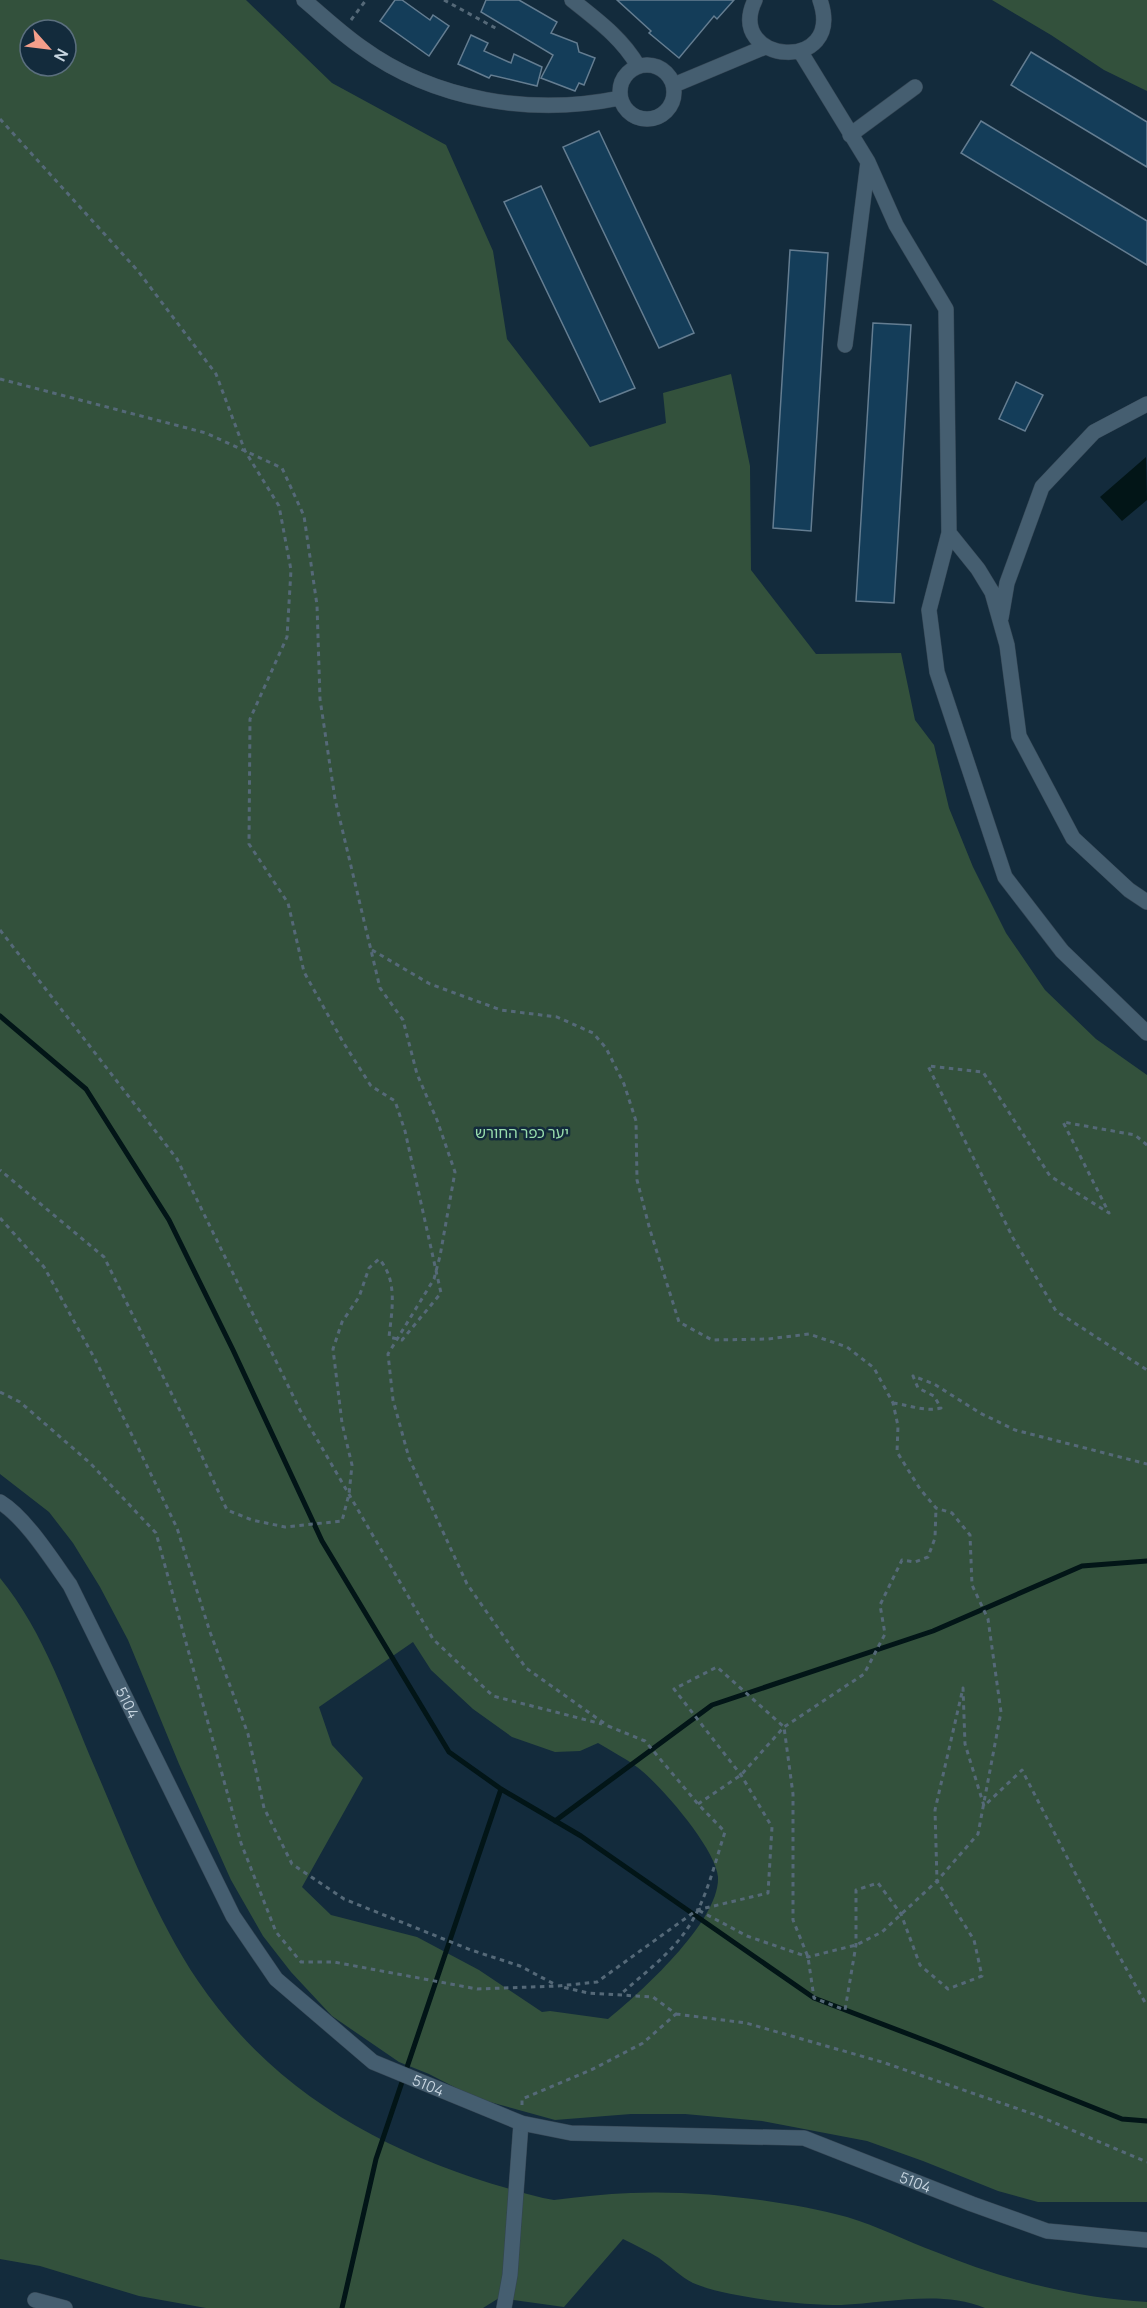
<svg xmlns="http://www.w3.org/2000/svg" width="1147" height="2308" viewBox="0 0 1147 2308" font-family="Manrope,'Noto Sans Hebrew',sans-serif">
	<style>
		.green { fill: #33513c; fill-rule: evenodd }
		.water { fill: #021517 }
		.lines { fill: none; stroke-linecap: round; stroke-linejoin: round }
		.stream { stroke: #021517; stroke-width: 5 }
		.building { fill: #143d59; stroke: #647d91; stroke-width: 1.5 }
		.minor-casing { stroke: #344553; stroke-width: 16 }
		.tertiary-casing { stroke: #344553; stroke-width: 16 }
		.path { stroke: #556978; stroke-width: 3; stroke-dasharray: 4.5 4.5; stroke-linecap: butt }
		.minor { stroke: #455e70; stroke-width: 15 }
		.tertiary { stroke: #455e70; stroke-width: 15 }
		.labels { text-anchor: middle; dominant-baseline: central; stroke-width: 5; stroke-linejoin: round; paint-order: stroke }
		.park-label { font-size: 15px; fill: #97dcac; stroke: #132b3c }
		.street-label { font-size: 15px; fill: #c7d5e0; stroke: #132b3c }
	</style>
	<rect width="100%" height="100%" fill="#132b3c"/>
	<path class="green" d="M0,0H246L332,83L446,145L493,251L507,339L590,447L666,423L663,393L731,374L750,466L751,570L816,654L901,653L915,720L934,745L949,808L973,867L1006,933L1045,990L1096,1039L1147,1075V2202H1038L998,2191L923,2161L867,2141L762,2121L685,2114H631L555,2120L490,2102L460,2090L429,2074L399,2062L332,2016L291,1972L263,1936L231,1880L179,1764L128,1640L100,1587L73,1543L49,1512L0,1474ZM30,30H66V66H30ZM413,1642L431,1670L473,1709L512,1737L555,1752L580,1751L598,1743C611,1751 625,1758 637,1767C660,1784 716,1849 718,1877C720,1921 640,1993 608,2019L550,2011L542,2012L479,1970L417,1937L331,1915L302,1887L363,1778L332,1745L319,1707Z
		M992,0H1147V91L1104,70L1051,35Z
		M0,1578C45,1633 67,1703 95,1768C125,1838 155,1917 198,1981C280,2102 404,2163 543,2198L554,2200C579,2197 605,2194 631,2193C697,2190 783,2200 847,2217C878,2226 906,2241 936,2252C1001,2279 1076,2298 1147,2302V2308H985C941,2290 888,2303 841,2305C802,2305 728,2298 693,2283C681,2277 670,2266 659,2258C648,2251 635,2245 623,2239L564,2307L499,2298L483,2308H206L139,2296L40,2266L0,2259Z"/>
	<path class="water" d="M1146,457L1147,500L1122,521L1100,497Z"/>
	<g class="lines">
		<path class="stream" d="M0,1016L86,1089L169,1220L233,1350L322,1541L449,1752L501,1789L581,1836L814,1998L937,2045L1122,2119L1147,2121
			M555,1821L712,1705L933,1631L1082,1566L1147,1561
			M342,2308L376,2159L501,1789"/>
	</g>
	<path class="building" d="M395,0H402L430,20L433,15L449,26L429,56L380,21Z
		M486,0H519L557,22L551,33L577,43L579,52L595,58L584,85L579,83L575,91L541,78L553,55L481,12Z
		M617,0H734L717,19L714,16L679,58L649,33L651,31Z
		M471,35L488,43L484,51L511,63L514,54L542,67L537,86L491,75L489,78L458,64Z
		M1031,52L1147,122V167L1011,85Z
		M981,121L1147,221V265L961,153Z
		M599,131L694,333L659,348L563,147Z
		M541,186L635,388L600,402L504,202Z
		M790,250L828,253L811,531L773,528Z
		M873,323L911,325L894,603L856,601Z
		M1016,382L1043,395L1025,431L999,419Z"/>
	<g class="lines">
		<defs>
			<path id="minor" d="M304,0C323,16 341,33 361,47C435,101 532,116 620,98
				M572,0C597,20 622,38 638,66
				M755,0C724,64 846,75 820,0
				M800,51L868,162L845,345
				M620 92a27 27 0 1 1 54 0a27 27 0 1 1-54 0Z
				M674,85L765,47
				M850,135L915,87
				M868,162L896,225L946,309L949,533L929,610L937,672L1005,877L1062,951L1147,1033
				M949,533L978,569L992,592L1007,645L1019,736L1073,838L1129,890L1147,902
				M1001,618L1007,583L1042,487L1094,432L1147,404
				M35,2300L65,2308
				M504,2308L510,2275L521,2123"/>
			<g id="tertiary">
				<path id="s1" d="M0,1502C26,1518 52,1560 70,1585L233,1916L276,1979L373,2062L521,2123L571,2133L804,2138L972,2204L1047,2231L1147,2240"/>
			</g>
		</defs>
		<use href="#minor" class="minor-casing"/>
		<use href="#tertiary" class="tertiary-casing"/>
		<path class="path" d="M444,0L499,30
			M351,20L366,0
			M0,119L138,271L216,374L245,451L279,506L291,570L287,637L250,719L249,844L288,903L304,972L343,1042L371,1086L395,1101L405,1131L441,1293L402,1340L389,1337C392,1310 398,1280 379,1259L369,1268L359,1297L342,1322L333,1349L342,1423L352,1465L349,1494L342,1521L285,1527L252,1520L227,1510L193,1437L104,1257L0,1170
			M0,379L206,433L282,468L304,516L317,605L320,699L335,799L380,988L403,1020L417,1074L437,1120L455,1172L440,1256L434,1279L388,1354L393,1400L409,1458L467,1584L526,1668L608,1726
			M0,930L177,1159L300,1410L433,1639L493,1696L602,1724
			M372,950L430,984L501,1010L557,1017L593,1033L606,1048L624,1084L636,1121L637,1180L650,1230L679,1322L712,1340L768,1339L809,1334L847,1347L874,1368L893,1403L898,1426L897,1452L920,1489L936,1508L952,1513L970,1535L972,1585L988,1619L1001,1712L978,1834L937,1881L882,1932L856,1945L808,1957L747,1936L698,1910
			M1147,1145L1135,1135L1063,1122L1109,1213L1050,1176L983,1072L928,1066L1013,1238L1056,1311L1147,1370
			M0,1218L44,1267L96,1361L177,1528L210,1632L248,1734L264,1808L292,1864L344,1899L471,1950L520,1966L556,1985
			M0,1392L20,1402L90,1463L156,1533L241,1843L276,1932L301,1962H334L477,1989L558,1986L597,1982L697,1910L768,1893L772,1827L741,1775L674,1689L717,1667L784,1727L793,1794V1920L808,1957L814,1998L845,2010L856,1945V1890L878,1883L901,1914L920,1965L948,1989L982,1976L974,1940L937,1881L935,1810L963,1688L965,1744L984,1806L1022,1770L1103,1927L1147,2006
			M893,1403C910,1405 924,1412 941,1408L934,1396L918,1388L913,1376L934,1384L980,1413L1015,1430L1147,1464
			M608,1726L645,1741L698,1804L725,1832C714,1865 706,1903 685,1932C668,1956 642,1975 621,1994
			M698,1804L741,1775L784,1727L864,1674L885,1634L880,1605L902,1560L915,1562L928,1557L935,1538L936,1508
			M676,2014L746,2023L882,2062L1036,2115L1147,2162
			M522,2105V2099L593,2069L643,2043L676,2014L653,1997L588,1993L562,1987"/>
		<use href="#minor" class="minor"/>
		<use href="#tertiary" class="tertiary"/>
	</g>
	<g class="labels">
		<g class="park-label">
			<text x="522" y="1132">יער כפר החורש</text>
		</g>
		<g class="street-label">
			<text stroke="none"><textPath href="#s1" startOffset="240">5104</textPath></text>
			<text stroke="none"><textPath href="#s1" startOffset="742">5104</textPath></text>
			<text stroke="none"><textPath href="#s1" startOffset="1246">5104</textPath></text>
		</g>
	</g>
	<g transform="translate(48 48) rotate(118)"><circle r="28" fill="#132b3c" stroke="#5b6f7e" stroke-width="1.5"/>
	<path d="M0-4.5L10 22L0 15L-10 22Z" fill="#f49e8a"/>
	<text y="-9" font-size="16" font-weight="bold" text-anchor="middle" fill="#c7d5e0">N</text>
	</g>
</svg>
